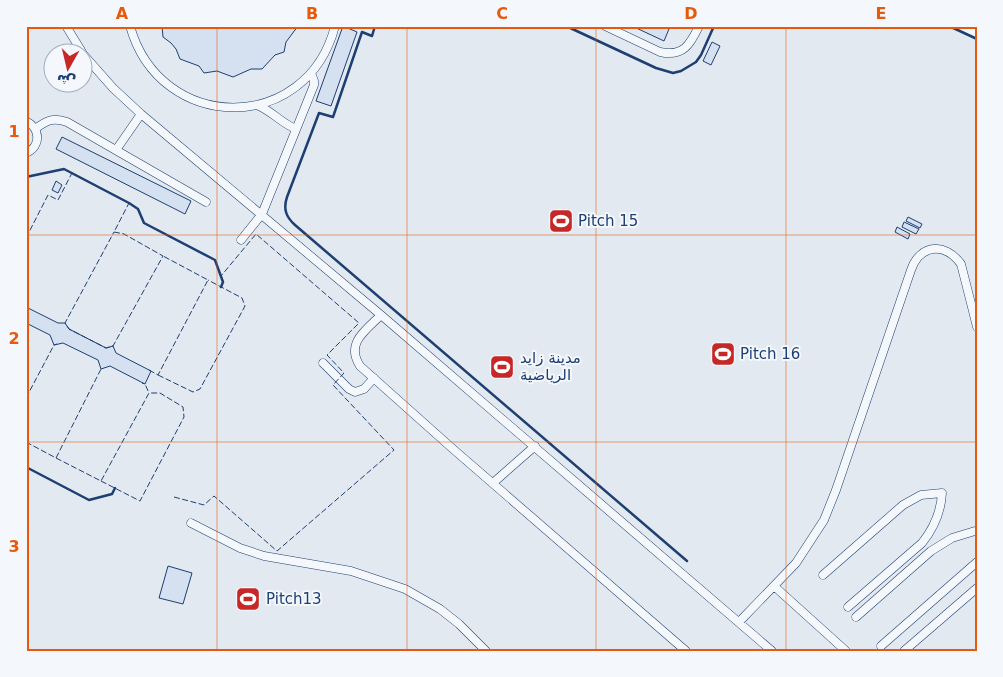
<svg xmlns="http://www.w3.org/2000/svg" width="1003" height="677" viewBox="0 0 1003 677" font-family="'DejaVu Sans','Noto Sans Arabic',sans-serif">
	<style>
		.pitch { fill: #e3e9f0; stroke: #687fa3; fill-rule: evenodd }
		.building { fill: #d5e0f0; stroke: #1d3f73 }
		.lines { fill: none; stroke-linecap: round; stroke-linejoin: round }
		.lane-casing { stroke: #1d3f73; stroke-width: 9 }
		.lane { stroke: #f4f7fb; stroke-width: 8 }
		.fence { stroke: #1d3f73; stroke-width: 1; stroke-dasharray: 6 2.5; stroke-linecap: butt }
		.wall { stroke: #1d3f73; stroke-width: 2.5 }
		.grid { fill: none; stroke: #e8590c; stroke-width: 1; stroke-opacity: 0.55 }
		.labels { text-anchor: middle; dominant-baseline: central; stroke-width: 4; stroke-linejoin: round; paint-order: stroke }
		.poi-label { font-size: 15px; fill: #1d3f73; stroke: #f4f7fb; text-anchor: start }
		.neatline { fill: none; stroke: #e8590c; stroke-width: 2 }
		.grid-label { font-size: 16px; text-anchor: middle; font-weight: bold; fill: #e8590c }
	</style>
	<rect width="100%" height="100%" fill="#f4f7fb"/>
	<path class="pitch" d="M26,26H949L977,39V651H26ZM52,52H82V82H52Z"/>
	<path class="building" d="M162,26H298L286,42L284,52L275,55L262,69H251L233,77L217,71L204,73L199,66L180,59L176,49L171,43L163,37Z
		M343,26L357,32L331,106L316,101Z
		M632,26H663L669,29L664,41Z
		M712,42L720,46L711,65L703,61Z
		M62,137L191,201L185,214L56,149Z
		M56,181L62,185L58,193L52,190Z
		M908,217L922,224L920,228L906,221Z
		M904,222L919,229L916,234L902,227Z
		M897,227L910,234L908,239L895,232Z
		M26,307L58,323H65L69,329L106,348L113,346L116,353L151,371L145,384L110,366L101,369L98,360L63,343L54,345L50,335L26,323Z
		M168,566L192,573L183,604L159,598Z"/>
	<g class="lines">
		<defs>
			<path id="lane" d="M66,26L82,52
				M130,26C160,134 307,135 335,26
				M605,26L660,52C683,57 690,45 699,26
				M82,53L113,88L141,114L381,315L772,651
				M257,105C272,111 281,123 296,129
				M26,121C40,128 42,146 26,153
				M35,129C47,120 54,117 67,122L206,202
				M116,150L141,114
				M241,240L262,214L314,85V81L311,73
				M381,315C366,330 345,343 360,366L453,449L686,651
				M323,363L349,389L355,392L364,389L374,378
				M493,483L535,446
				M191,523L240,548L264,556L351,571L405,589L440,609L459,624L486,651
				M823,575L903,505L921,495L942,493C941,512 934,528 922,543L848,607
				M774,586L846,651
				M856,617L931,551L952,538L975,531
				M739,622L796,563L824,520L836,490L911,270C920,244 945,242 961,264L977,327
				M881,646L977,562
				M904,651L977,588"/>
		</defs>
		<use href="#lane" class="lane-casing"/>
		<use href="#lane" class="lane"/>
		<path class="fence" d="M114,232L124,234L163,256L113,346L106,348L69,329L65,323Z
			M26,238L48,195L58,200L72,173L129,203L114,232
			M149,370L158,375L208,280L163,256
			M158,375L193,392L200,389L245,306L242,298L208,280
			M26,398L54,345L57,344
			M26,442L56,458L101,369L100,367
			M56,458L101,481L149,393L145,384L142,383
			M101,481L140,501L184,417L183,407L160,393H149
			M174,497L204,505L214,496L277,551L394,450L333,385L344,373L327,355L359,323L256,234L221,276"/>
		<path class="wall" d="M375,26L372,36L362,32L333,117L319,113L287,197C283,209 286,217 295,225L687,561
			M566,26L656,68L673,73L681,71L696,62L701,55L714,26
			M949,26L977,39
			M26,177L64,169L129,203L138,209L144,223L215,260L223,282L221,287
			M26,467L89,500L112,494L115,488"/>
	</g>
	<path class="grid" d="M217,26V651M407,26V651M596,26V651M786,26V651M26,235H977M26,442H977"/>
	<defs>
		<symbol id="stadium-square" viewBox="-11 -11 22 22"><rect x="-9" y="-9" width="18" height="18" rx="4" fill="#c62828" stroke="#f4f7fb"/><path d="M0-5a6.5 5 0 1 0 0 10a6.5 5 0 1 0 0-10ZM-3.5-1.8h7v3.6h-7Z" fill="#fff"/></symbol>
	</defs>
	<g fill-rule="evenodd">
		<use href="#stadium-square" x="547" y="207" width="28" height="28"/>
		<use href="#stadium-square" x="709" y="340" width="28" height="28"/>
		<use href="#stadium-square" x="488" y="353" width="28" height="28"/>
		<use href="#stadium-square" x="234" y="585" width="28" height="28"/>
	</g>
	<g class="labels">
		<g class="poi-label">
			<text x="578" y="221">Pitch 15</text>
			<text x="740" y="354">Pitch 16</text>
			<text x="520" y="358">مدينة زايد<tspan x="520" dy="17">الرياضية</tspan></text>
			<text x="266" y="599">Pitch13</text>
		</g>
	</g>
	<rect width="1003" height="677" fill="none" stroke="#f4f7fb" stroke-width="55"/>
	<g transform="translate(68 68) rotate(188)"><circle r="24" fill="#f4f7fb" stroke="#9eadc5"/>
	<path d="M0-4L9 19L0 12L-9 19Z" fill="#c62828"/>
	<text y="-8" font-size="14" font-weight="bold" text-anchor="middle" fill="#1d3f73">ش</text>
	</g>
	<rect x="28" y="28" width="948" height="622" class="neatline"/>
	<g class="grid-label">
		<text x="122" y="19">A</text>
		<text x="312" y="19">B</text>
		<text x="502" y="19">C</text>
		<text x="691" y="19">D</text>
		<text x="881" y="19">E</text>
		<text x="14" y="137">1</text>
		<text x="14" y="344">2</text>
		<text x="14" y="552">3</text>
	</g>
</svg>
